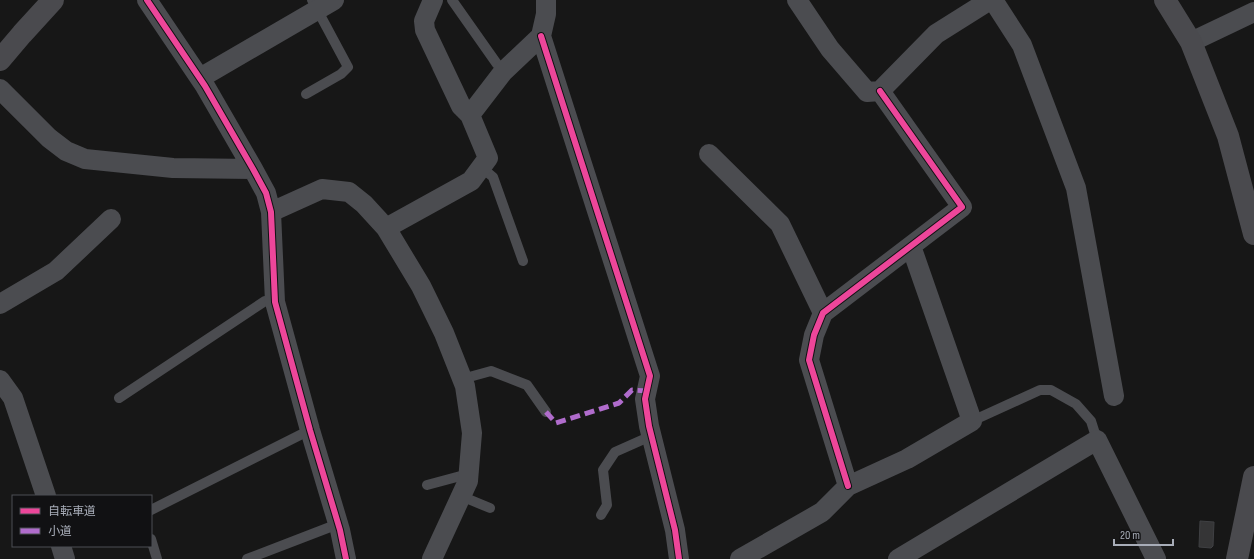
<svg xmlns="http://www.w3.org/2000/svg" width="1254" height="559" viewBox="0 0 1254 559" font-family="'Sofia Sans Condensed','Noto Sans JP',sans-serif">
	<style>
		.building { fill: #353536; stroke: #3f4043 }
		.lines { fill: none; stroke-linecap: round; stroke-linejoin: round }
		.lane { stroke: #4b4c50; stroke-width: 10 }
		.street { stroke: #4b4c50; stroke-width: 20 }
		.secondary { stroke: #4a4a4e; stroke-width: 22 }
		.quiet { stroke: #b06ccc; stroke-width: 5; stroke-dasharray: 10 5; stroke-linecap: butt }
		.cycleway-casing { stroke: #111113; stroke-width: 8 }
		.cycleway { stroke: #ed469a; stroke-width: 6 }
	</style>
	<rect width="100%" height="100%" fill="#171717"/>
	<path class="building" d="M1200,521L1214,522L1213,546L1211,548L1199,547Z"/>
	<g class="lines">
		<path class="lane" d="M452,0L497,64
			M306,94L341,74L348,67L312,0
			M481,167L493,177L523,261
			M462,379L491,371L527,385L546,412
			M119,398L265,301L275,302
			M972,421L1040,390H1051L1076,404L1091,421L1097,440
			M427,485L468,474
			M461,496L490,508
			M151,510L310,430
			M601,515L607,505L603,470L615,452L651,436
			M151,539L157,559
			M247,559L338,524"/>
		<path class="street" d="M147,0L205,86L253,169L266,193L271,212L275,302L310,430L340,530L346,559
			M433,0L424,21L425,30L461,106L470,115
			M797,0L830,49L867,92L880,91L936,34L990,0
			M993,0L1022,45L1076,188L1114,396
			M541,36L650,376L645,399L649,426L675,530L679,559
			M1191,42L1254,12
			M200,78L334,0
			M0,89L49,138L66,151L85,159L173,168L253,169
			M709,154L780,224L823,313
			M271,212L322,189L349,192L364,204L386,228L471,181L488,158L470,115L503,72L541,36L546,14V0
			M386,228L421,286L444,333L465,386L472,433L468,481L432,559
			M0,304L56,271L111,219
			M0,380L13,398L46,496
			M848,486L809,360L814,335L823,313L962,207L880,91
			M61,546L65,559
			M740,559L822,512L848,486L907,459L972,421L911,246
			M898,559L1097,440L1156,559"/>
		<path class="secondary" d="M1165,0L1191,42L1228,136L1254,234
			M0,60L22,34L53,0
			M1237,559L1254,477"/>
		<path class="quiet" d="M546,412L556,423L619,403L632,390L647,391"/>
		<defs>
			<path id="cycleway" d="M147,0L205,86L253,169L266,193L271,212L275,302L310,430L340,530L346,559
				M541,36L650,376L645,399L649,426L675,530L679,559
				M848,486L809,360L814,335L823,313L962,207L880,91"/>
		</defs>
		<use href="#cycleway" class="cycleway-casing"/>
		<use href="#cycleway" class="cycleway"/>
	</g>
	<rect x="12" y="495" width="140" height="52" fill="#111113" stroke="#4d4f55"/>
	<rect x="20" y="508" width="20" height="6" fill="#ed469a" stroke="#4d4f55"/>
	<text x="48" y="515" font-size="12" fill="#a8adb8">自転車道</text>
	<rect x="20" y="528" width="20" height="6" fill="#b06ccc" stroke="#4d4f55"/>
	<text x="48" y="535" font-size="12" fill="#a8adb8">小道</text>
	<path d="M1114 539v6h59v-6" fill="none" stroke="#a8adb8" stroke-width="2"/>
	<text x="1120" y="539" font-size="12" fill="#a8adb8" stroke="#111113" stroke-width="3" paint-order="stroke">20 m</text>
</svg>
